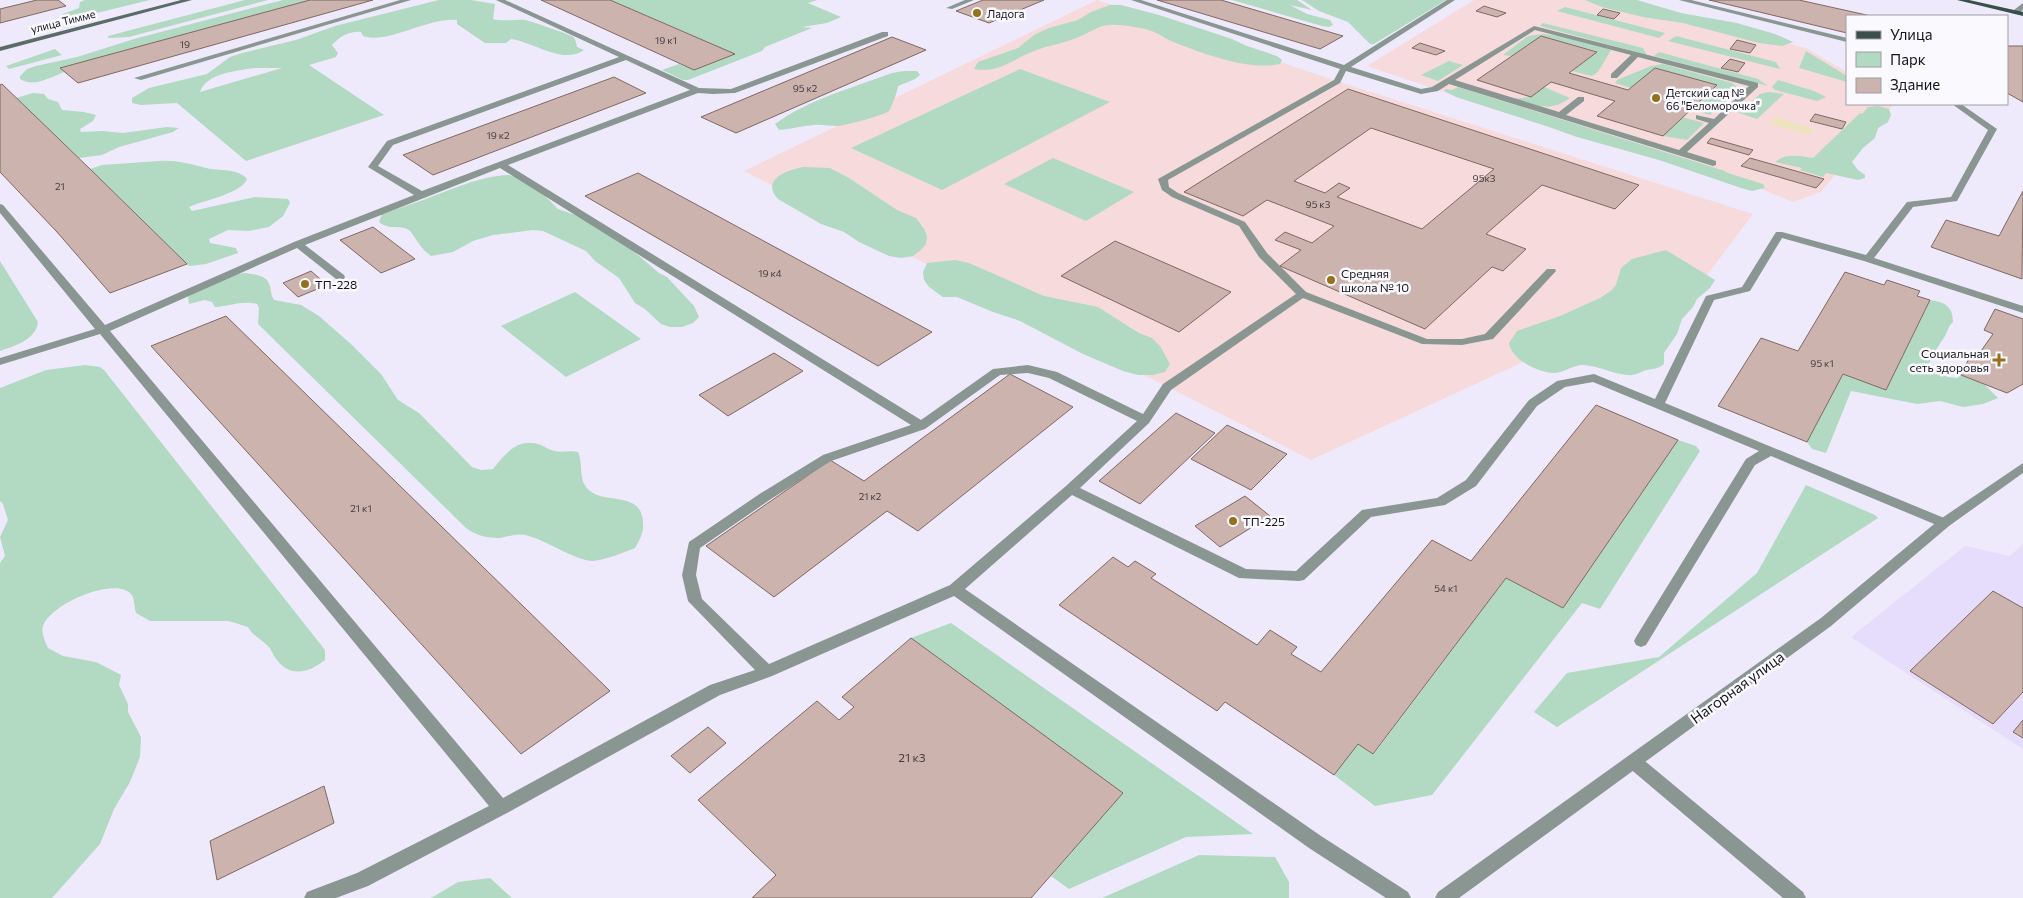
<svg xmlns="http://www.w3.org/2000/svg" width="2023" height="898" viewBox="0 0 2023 898" font-family="Commissioner,sans-serif">
	<style>
		.built { fill: #e5ddfb }
		.education { fill: #f7dbdc }
		.green { fill: #b2d9c2; fill-rule: evenodd }
		.sand { fill: #ede3be }
		.building { fill: #cdb3ad; stroke: #7f6863; fill-rule: evenodd }
		.lines { fill: none; stroke-linecap: round; stroke-linejoin: round }
		.lane { fill: #8a9692; fill-rule: evenodd }
		.street { fill: #8a9692; fill-rule: evenodd }
		.secondary { fill: #5b6c67; fill-rule: evenodd }
		.primary { fill: #3a4f4a; fill-rule: evenodd }
		.poi-dot { fill: #98701c; stroke: #faf9fe; stroke-width: 2 }
		.labels { text-anchor: middle; dominant-baseline: central; stroke-width: 5; stroke-linejoin: round; paint-order: stroke }
		.number-label { font-size: 10px; fill: #453c41 }
		.far-poi-label { font-size: 11px; fill: #18151d; stroke: #faf9fe; text-anchor: start }
		.far-street-label { font-size: 11px; fill: #18151d; stroke: #faf9fe }
		.poi-label { font-size: 12px; fill: #18151d; stroke: #faf9fe; text-anchor: start }
		.near-number-label { font-size: 12px; fill: #453c41 }
		.near-street-label { font-size: 15px; fill: #18151d; stroke: #faf9fe }
	</style>
	<rect width="100%" height="100%" fill="#eeeafc"/>
	<path class="built" d="M2023,544V749L1851,637L1965,546L2010,556Z"/>
	<path class="education" d="M1097,0L1337,81L1753,214L1654,346L1543,353L1311,460L744,171Z
		M1474,0H1611L1806,48L1847,72V104H1894L1821,192L1793,202L1751,185L1447,93L1367,66Z"/>
	<path class="green" d="M85,0H150L76,18L61,19L63,14L79,8L80,2Z
		M245,0H268L129,37L108,38V36Z
		M283,0H310L61,68L64,72C51,77 34,88 20,79V76L27,69L36,66L77,57L134,39Z
		M439,0H471L495,4L493,19C504,22 514,19 525,20C528,20 570,35 572,36C576,39 576,43 577,47L584,50C563,65 533,42 511,39L506,43H485L457,24V20C427,17 388,45 363,36L361,32C349,31 341,36 332,45L338,53L336,57L309,65L384,115L246,161L177,103L141,105L132,103V98L149,88L207,74L230,57L242,53L296,40L335,26ZM254,68H282L200,92C206,73 237,71 254,68Z
		M610,0H817L808,3L841,17L827,23L802,27L812,28L765,47L762,51L688,80H683L662,70L679,64L694,70L735,54Z
		M1232,0H1297L1312,10L1290,5L1307,14L1330,20L1333,25L1329,27L1322,26Z
		M1302,0H1446L1374,44H1370L1348,22L1319,11Z
		M1585,0H1637L1681,13L1737,23L1775,34L1793,42L1782,46L1759,43L1683,23L1643,17L1602,7Z
		M1110,5H1121L1159,15L1232,39L1247,46L1277,56L1282,60L1280,64C1248,71 1201,53 1171,41C1165,39 1160,34 1154,32C1144,28 1120,24 1109,25C1099,26 1090,32 1081,36C1066,43 1049,45 1034,51C1013,59 998,74 974,69L978,62L1018,48L1034,35L1049,28L1078,20L1091,12Z
		M1565,7L1665,33L1659,38L1557,11Z
		M1543,23L1643,48L1647,55L1540,26Z
		M1543,34L1559,36L1611,50L1598,72L1592,76L1572,71L1597,51L1541,36L1511,56L1503,55L1528,36Z
		M1676,36L1776,62L1780,69L1668,41Z
		M55,49L62,55L9,69L6,66Z
		M1806,51L1847,76V82L1799,68Z
		M1659,52L1758,79L1768,86L1654,56Z
		M1449,61L1463,65L1438,81L1421,75Z
		M1663,64L1732,83L1739,89L1710,115L1691,109L1717,85L1655,68L1631,88L1615,83L1617,80L1651,66Z
		M1020,69L1110,102L942,190L851,148Z
		M904,71H917L920,75L915,79L898,86C898,90 891,109 889,111C885,115 844,126 837,126C829,126 821,124 814,125C802,126 791,129 779,130L775,124C807,100 855,87 892,73Z
		M1778,80L1814,91L1826,97L1817,101L1775,90L1772,87Z
		M1458,87L1725,171V172L1763,184L1765,188L1752,191L1741,188L1659,160L1577,137L1549,127L1456,97L1444,91L1446,89L1452,90Z
		M1544,87L1570,98C1549,113 1536,105 1513,99L1531,97Z
		M1769,92L1784,94L1757,119L1739,113L1760,94Z
		M33,93L44,94L48,99L58,102L62,110L84,112L96,115L93,121L80,129L81,132L102,131L123,133L167,127L179,128L173,132L119,147L102,155L79,158L16,98Z
		M1878,106L1889,109L1891,115L1888,122L1878,128L1875,138L1863,148L1852,162L1858,170L1865,175V178L1858,180L1826,173L1823,177L1800,170L1802,168L1775,162C1786,153 1800,156 1813,158L1860,113L1862,114L1868,107Z
		M1682,117L1704,123L1687,140L1663,136Z
		M1053,158L1134,192L1086,221L1004,184Z
		M159,161C176,160 190,164 206,168C219,171 238,168 247,179C241,194 204,200 189,207L192,211L255,197L288,199L290,203L283,216L269,227L249,231L228,230L209,239L210,243L236,248L238,253L206,264L189,266L90,169L102,165Z
		M803,167L830,168L849,178L897,210L916,218L925,230L927,237L926,244L921,250L913,256L901,258L889,256L859,242L844,232L821,224L778,199C760,179 788,170 803,167Z
		M509,175L516,177L543,194L558,209L581,217L625,244L659,273L667,277L694,306L699,317L693,323L682,327H670L661,324L645,309L635,303L619,278L595,261L586,251L543,231L533,230L493,235L473,241L453,252L431,256C421,249 417,240 410,231C403,224 389,231 379,222L382,214C396,209 410,205 423,200C451,190 479,176 509,175Z
		M1666,250L1715,280L1710,288L1697,299L1693,307L1682,319L1677,334L1664,353V364C1658,369 1653,369 1646,370C1640,372 1635,376 1628,375C1613,374 1599,366 1583,365C1573,365 1563,373 1554,373C1538,373 1511,359 1509,343L1517,331L1560,316L1600,298L1612,290L1616,285L1621,268L1632,259Z
		M955,260L969,263L1044,296L1098,307L1139,333L1152,338L1160,346L1170,364L1165,372L1152,375H1138L1123,371L1083,354L1020,321L993,312L957,297H943L929,287L924,280L923,272L927,263Z
		M0,261L38,322C36,340 14,346 0,351Z
		M244,273C253,274 266,275 269,284C272,290 270,294 274,300L301,305L319,316L352,345L381,374L398,400L419,413L472,467L481,470L493,469C506,453 518,437 541,445C545,447 550,450 555,451C562,453 569,450 578,452C584,466 577,480 590,491C604,503 637,493 642,516C645,529 642,536 635,548C622,553 608,559 594,561C577,562 545,539 525,535C516,533 508,537 499,538C487,538 475,535 466,528L258,324L259,308L257,304C241,300 230,306 215,307L212,302L205,300L189,304L188,297C203,283 225,276 244,273Z
		M575,292L641,339L566,377L501,326Z
		M1930,300C1944,302 1953,306 1953,322C1947,327 1948,333 1943,339C1938,347 1932,355 1929,364C1936,375 1945,377 1957,378L1961,375L1984,384L1998,398L1983,404L1963,407L1940,401L1917,404L1851,391L1826,453L1812,449L1807,442L1843,374L1886,390Z
		M85,365L100,367L104,370L325,650V660C307,674 288,678 274,656C272,652 271,649 268,646C261,639 252,635 248,627L229,621H150L136,613C134,607 135,599 131,594C115,576 50,604 43,626C41,633 45,641 48,648L63,656L96,662L121,675L119,685L128,704V712L141,737L140,757L130,782L114,809L100,844L52,898H0V563L5,556L0,537L8,520L3,504L0,501V388L46,370Z
		M1678,440L1696,446L1700,451L1600,609L1582,603L1432,795L1375,806L1334,775L1358,744L1374,754L1506,578L1563,608Z
		M1806,485L1875,515L1878,518L1557,727L1534,712L1567,673L1659,657L1757,573Z
		M951,623L1253,834L1186,837L1069,889L1051,876L1122,793L911,638Z
		M1199,855L1275,857L1289,882V898H1102Z
		M490,878L512,898H431L458,882Z"/>
	<path class="sand" d="M1776,117L1814,129L1809,135L1770,124Z"/>
	<path class="building" d="M37,0H58L66,6L0,23V9Z
		M310,0H373L78,83L60,68Z
		M541,0H610L735,54L694,70Z
		M983,0H1044L989,23L956,11Z
		M1157,0H1221L1343,36L1320,49Z
		M1709,0H1799L1871,16H1847V33Z
		M1484,6L1506,13L1497,17L1476,11Z
		M1603,9L1620,13L1614,19L1597,15Z
		M1541,36L1597,52L1569,73L1628,90L1655,68L1717,85L1663,136L1597,116L1615,101L1551,82L1531,97L1477,80Z
		M892,37L926,50L736,133L701,117Z
		M1737,40L1756,45L1750,53L1730,49Z
		M1420,43L1445,51L1436,55L1412,48Z
		M2007,46H2023V102L2007,93Z
		M1730,59L1745,63L1738,72L1721,68Z
		M614,77L646,93L433,175L403,155Z
		M2,84L90,169L187,264L110,293L57,232L0,172V85Z
		M1348,89L1639,185L1615,209L1542,185L1486,234L1526,249L1503,271L1492,267L1425,329L1280,266L1301,250L1275,240L1285,232L1312,243L1334,226L1267,200L1243,216L1184,192ZM1371,128L1494,169L1422,229L1337,197L1350,188L1339,183L1325,193L1294,181Z
		M1815,114L1846,122L1842,129L1810,121Z
		M1711,138L1753,150L1749,155L1707,143Z
		M1750,158L1824,179L1816,188L1741,166Z
		M638,173L932,332L878,366L585,196Z
		M2023,191L2022,279L1931,247L1946,220L1999,236Z
		M373,227L415,259L381,273L340,240Z
		M1115,241L1231,292L1179,332L1061,276Z
		M311,271L327,285L298,297L283,283Z
		M1845,272L1884,285L1887,280L1920,291L1917,296L1930,300L1886,390L1843,374L1807,442L1718,406L1761,338L1798,351Z
		M1995,309L2023,319V384L2007,393L1961,375L1970,356L1976,358L1993,334L1984,330Z
		M226,316L610,691L521,754L151,346Z
		M774,353L803,371L728,416L699,395Z
		M1010,374L1073,407L918,531L887,511L774,597L706,546L830,460L864,481Z
		M1596,405L1678,440L1563,608L1506,578L1373,754L1358,744L1334,775L1225,702L1217,711L1059,605L1113,557L1128,567L1135,561L1156,574L1151,578L1257,645L1270,630L1297,647L1291,654L1321,672L1432,540L1471,561Z
		M1176,413L1215,433L1140,504L1099,481Z
		M1227,425L1287,454L1251,490L1191,459Z
		M1245,496L1270,516L1220,547L1195,526Z
		M1993,591L2023,608V692L1993,724L1910,671Z
		M911,638L1123,793L1031,898H752L776,875L698,800L817,701L839,720L854,707L842,697Z
		M2023,720V738L2013,732Z
		M708,727L726,743L690,773L671,756Z
		M324,786L334,823L217,880L210,841Z"/>
	<g class="lines">
		<path class="lane" d="M400,0H411L141,80L134,78Z
			M496,0H505L699,88L731,89L882,32H888V36L735,93L713,94L698,93L508,165L921,420L993,369L1028,365L1057,372L1143,414L1163,384L1296,294L1259,257L1239,226L1172,197L1162,190L1158,179L1334,80L1340,69L1131,0H1141L1344,65L1447,0H1455L1351,67L1421,89L1432,87L1534,26L1758,83V87L1687,152L1716,161V165L1713,166L1449,84L1438,91L1421,94L1346,71L1340,83L1168,180L1169,187L1178,193L1245,222L1267,253L1306,292L1427,339H1462L1485,334L1547,269H1555L1556,271L1493,339L1462,345L1422,344L1303,298L1171,390L1149,423L1080,488L1246,569L1296,571L1362,510L1437,498L1466,480L1529,400L1557,381L1594,374L1655,399L1706,296L1742,287L1776,232H1782L1866,255L1907,202L1951,197L1988,130L1952,104H1961L1997,129L1957,201L1913,207L1874,258L2023,306V313L1864,261L1782,238L1750,291L1714,300L1665,403L1949,520L1951,523L1949,526H1939L1771,456L1755,465L1646,645L1641,647L1636,645L1634,641L1636,637L1746,459L1759,451L1593,382L1565,387L1537,406L1476,486L1445,505L1371,517L1304,580L1299,581L1239,578L1072,495L965,589L1321,836L1408,892L1411,898H1386L1309,848L954,596L772,676L720,695L507,813L368,886L336,898H304L307,892L357,873L489,806L100,334L0,365V358L95,329L0,213V204L3,205L105,325L294,242L414,195L368,167L387,141L619,57ZM1535,30L1631,55L1611,74V78H1617L1638,57L1749,86L1714,119L1696,115V119L1709,123L1679,150L1566,115L1584,101V97H1578L1559,112L1455,80ZM626,60L690,90L422,191L378,166L393,145ZM500,168L911,425L823,455L761,493L689,542L682,575L688,601L755,670L710,685L503,798L110,331L297,248L336,279H344L345,277L344,275L305,245ZM1028,373L1049,378L1137,421L1066,486L950,585L769,664L702,599L696,575L700,548L771,499L831,461L925,429L1000,375Z
			M965,0H974L952,9L946,8Z
			M1679,0H1691L1847,38V42Z
			M2023,3V9L2020,14H2014V10Z
			M1634,755L1640,757L1803,892L1806,898H1783L1628,767L1626,762L1628,757Z"/>
		<path class="street" d="M2023,463V473L1949,526L1831,626L1459,898H1435L1438,892L1821,618L1939,520Z"/>
		<path class="secondary" d="M181,0H192L0,51V47Z"/>
		<path class="primary" d="M1957,0H1969L2023,12V16Z"/>
	</g>
	<g class="poi-dot">
		<circle cx="977" cy="13" r="5"/>
		<circle cx="1656" cy="98" r="5"/>
		<circle cx="1331" cy="280" r="5"/>
		<circle cx="305" cy="284" r="5"/>
		<path d="M1996.5 352.5h5v5h5v5h-5v5h-5v-5h-5v-5h5z"/>
		<circle cx="1233" cy="521" r="5"/>
	</g>
	<g class="labels">
		<g class="number-label">
			<text x="666" y="40">19 к1</text>
			<text x="185" y="44">19</text>
			<text x="805" y="88">95 к2</text>
			<text x="498" y="135">19 к2</text>
			<text x="1484" y="178">95к3</text>
			<text x="60" y="186">21</text>
			<text x="1318" y="204">95 к3</text>
			<text x="770" y="273">19 к4</text>
			<text x="1822" y="363">95 к1</text>
			<text x="870" y="496">21 к2</text>
			<text x="361" y="508">21 к1</text>
			<text x="1446" y="588">54 к1</text>
		</g>
		<g class="far-poi-label">
			<text x="987" y="13">Ладога</text>
			<text x="1666" y="92">Детский сад №<tspan x="1666" dy="13">66 "Беломорочка"</tspan></text>
		</g>
		<g class="far-street-label">
			<text transform="translate(63 21) rotate(-14)">улица Тимме</text>
		</g>
		<g class="poi-label">
			<text x="1341" y="273">Средняя<tspan x="1341" dy="14">школа № 10</tspan></text>
			<text x="315" y="284">ТП-228</text>
			<text x="1989" y="353" text-anchor="end">Социальная<tspan x="1989" dy="14">сеть здоровья</tspan></text>
			<text x="1243" y="521">ТП-225</text>
		</g>
		<g class="near-number-label">
			<text x="912" y="757">21 к3</text>
		</g>
		<g class="near-street-label">
			<text transform="translate(1737 687) rotate(-36)">Нагорная улица</text>
		</g>
	</g>
	<rect x="1846" y="15" width="162" height="90" fill="#faf9fe" stroke="#a09ea4"/>
	<rect x="1856" y="31" width="25" height="8" fill="#3a4f4a" stroke="#a09ea4"/>
	<text x="1890" y="40" font-size="15" fill="#18151d">Улица</text>
	<rect x="1856" y="52" width="25" height="15" fill="#b2d9c2" stroke="#a09ea4"/>
	<text x="1890" y="65" font-size="15" fill="#18151d">Парк</text>
	<rect x="1856" y="78" width="25" height="15" fill="#cdb3ad" stroke="#a09ea4"/>
	<text x="1890" y="90" font-size="15" fill="#18151d">Здание</text>
</svg>
